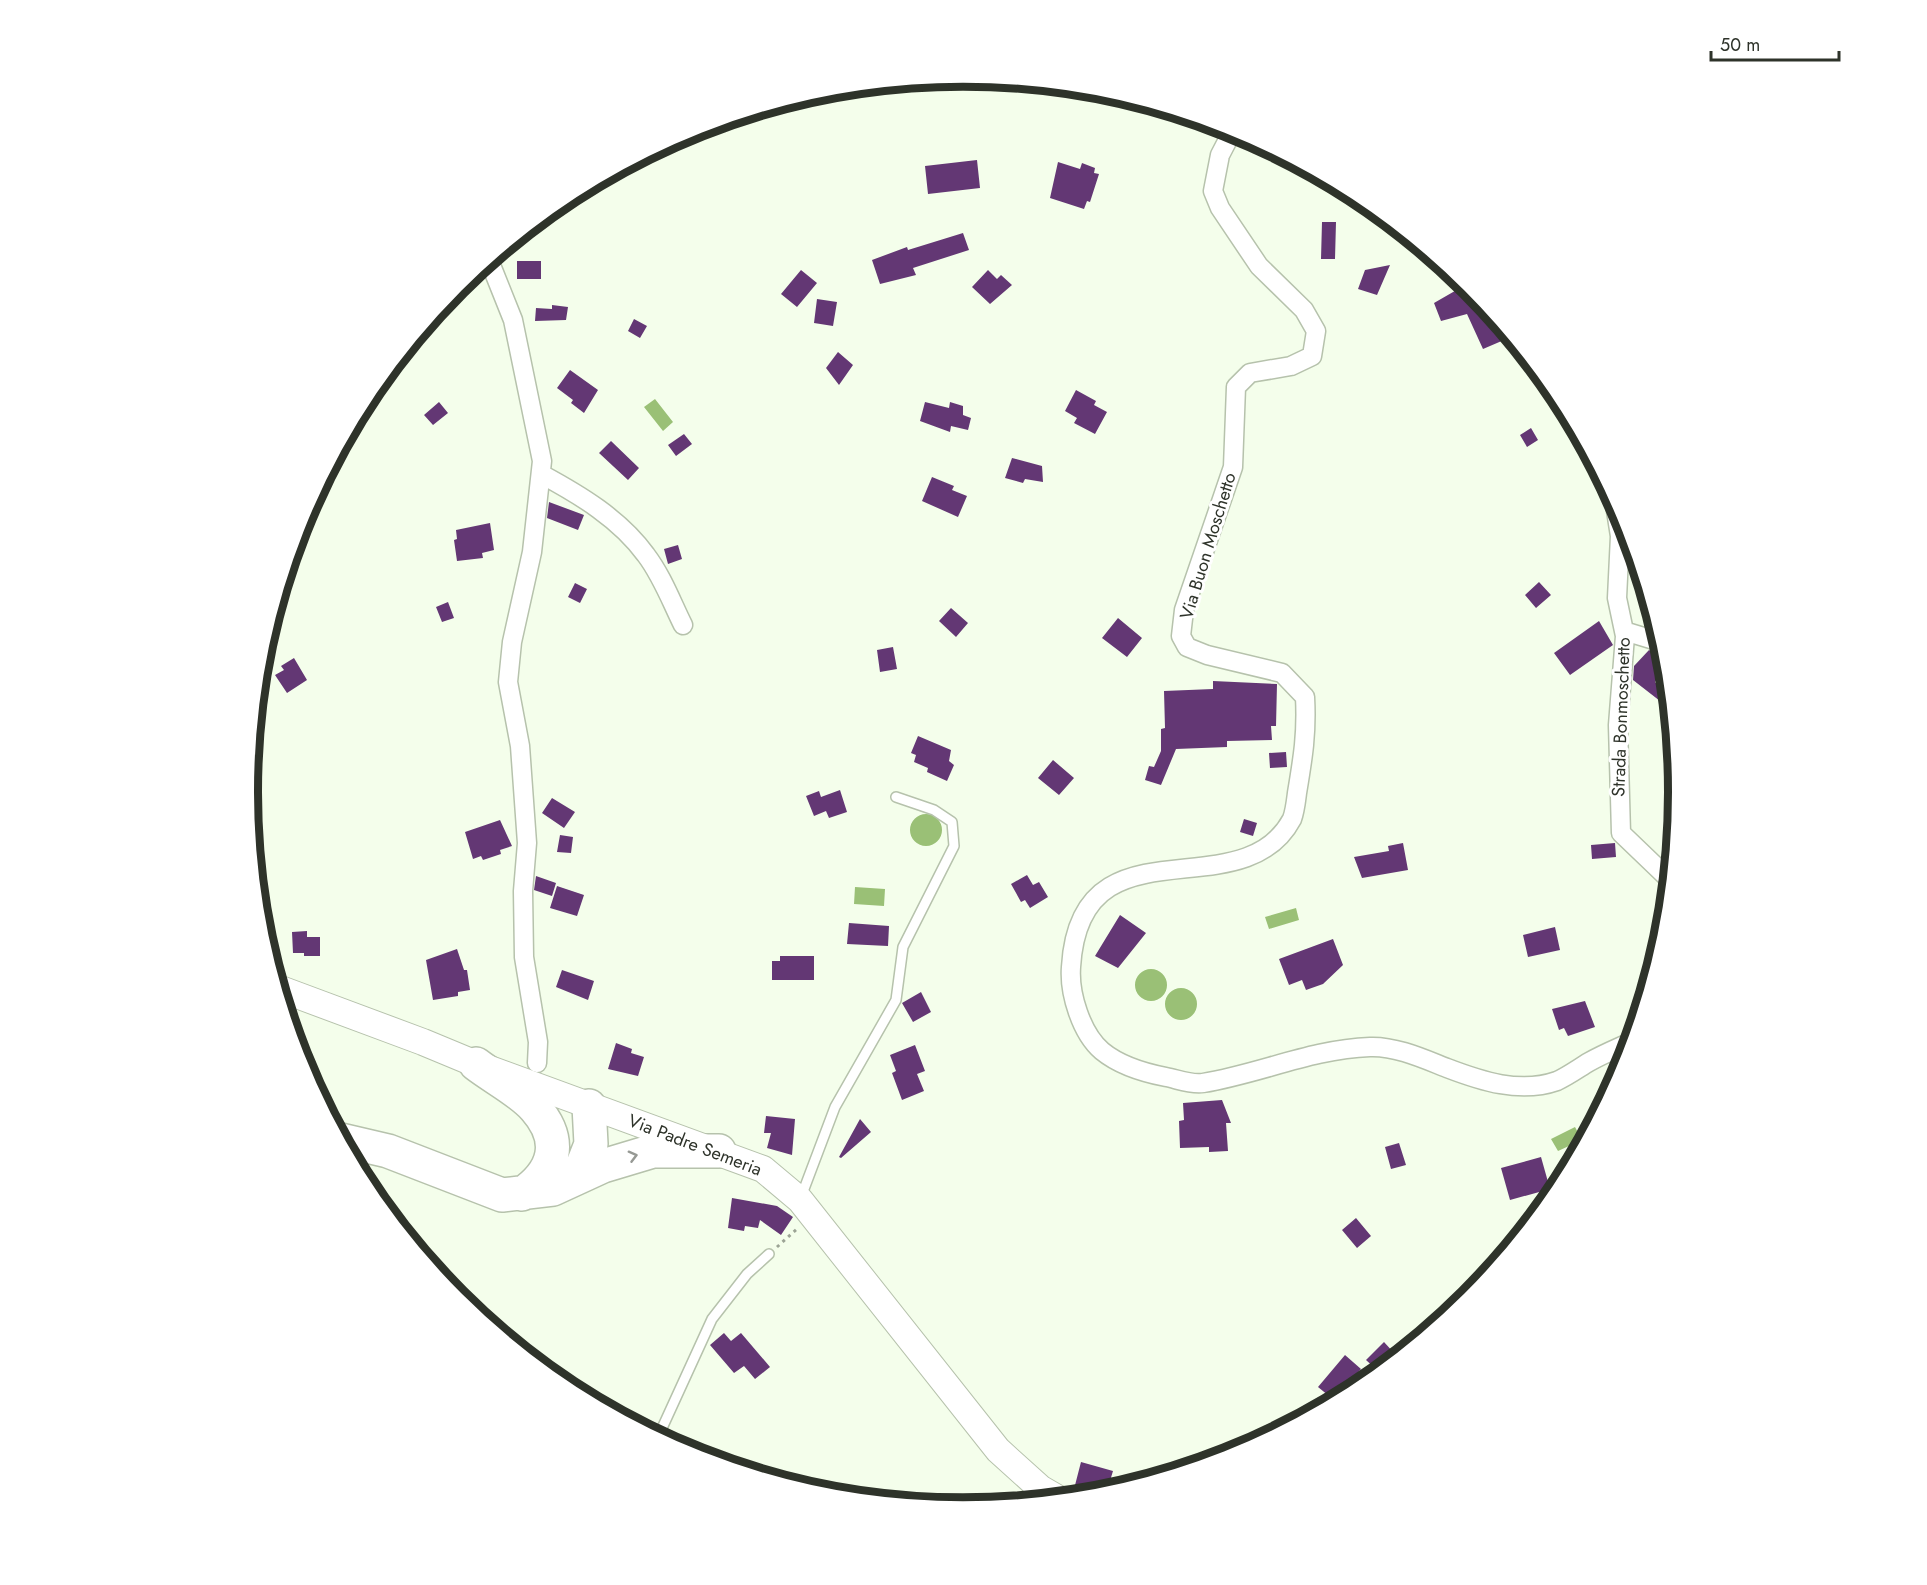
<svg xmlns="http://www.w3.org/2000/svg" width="1927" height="1585" viewBox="0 0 1927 1585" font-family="Jost,sans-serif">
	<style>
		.water { fill: #9ac076 }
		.building { fill: #633774 }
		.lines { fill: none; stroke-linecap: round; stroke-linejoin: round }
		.lane-casing { stroke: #b6c2ac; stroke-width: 12 }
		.street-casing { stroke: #b6c2ac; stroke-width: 21 }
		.secondary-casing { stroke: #b6c2ac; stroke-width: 28 }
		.highway-casing { stroke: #b6c2ac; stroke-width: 36 }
		.path { stroke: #9ca495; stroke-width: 3; stroke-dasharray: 3 4.5; stroke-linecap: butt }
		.lane { stroke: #fff; stroke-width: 9 }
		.street { stroke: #fff; stroke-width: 18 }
		.secondary { stroke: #fff; stroke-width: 26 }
		.highway { stroke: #fff; stroke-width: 33 }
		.oneway { stroke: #969994 }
		.labels { text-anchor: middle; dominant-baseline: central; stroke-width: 6; stroke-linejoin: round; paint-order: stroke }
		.street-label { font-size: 18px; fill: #2e332a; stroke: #fff }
		.rim { fill: none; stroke: #2e332a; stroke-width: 8 }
	</style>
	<rect width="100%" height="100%" fill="#f4feeb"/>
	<path class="water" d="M655,399L673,422L663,431L644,407Z
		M910 830a16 16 0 1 1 32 0a16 16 0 1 1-32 0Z
		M855,887L885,889L884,906L854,904Z
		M1296,908L1299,920L1269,929L1265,917Z
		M1135 985a16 16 0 1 1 32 0a16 16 0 1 1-32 0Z
		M1165 1004a16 16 0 1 1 32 0a16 16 0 1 1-32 0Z
		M1575,1127L1582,1140L1558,1151L1551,1139Z"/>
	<path class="building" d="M977,160L980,188L928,194L925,166Z
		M1058,162L1080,169L1082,163L1095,168L1094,173L1099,174L1090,202L1087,201L1084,209L1050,198Z
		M1322,222H1336L1335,259H1321Z
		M963,233L969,250L913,268L916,275L880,284L872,260L907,247L908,250Z
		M517,261H541V279H517Z
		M1390,265L1377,295L1358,289L1365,270Z
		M801,270L817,283L797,307L781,294Z
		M988,270L997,279L1001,275L1012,285L990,304L972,287Z
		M1467,284L1496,318L1504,340L1483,349L1467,314L1441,321L1434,303Z
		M817,299L837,302L833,326L814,323Z
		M552,305L568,307L566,320L535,321L536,308L552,309Z
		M634,319L647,326L640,338L628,331Z
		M838,352L853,365L839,385L826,368Z
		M570,370L598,390L584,413L571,403L573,400L557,388Z
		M1076,390L1096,401L1094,405L1107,412L1095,434L1074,423L1077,418L1065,411Z
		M439,402L448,413L433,425L424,415Z
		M925,402L949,408L950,402L963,406V415L971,418L968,430L951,426L950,432L920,421Z
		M1531,428L1538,440L1527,447L1520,435Z
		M684,434L692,444L676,456L668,445Z
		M611,441L639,468L628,480L599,453Z
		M1012,458L1042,466L1043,482L1025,479L1023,483L1005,478Z
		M932,477L954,486L952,490L967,496L958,517L922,501Z
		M549,502L584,515L578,530L547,518Z
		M490,523L494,550L482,553L483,558L457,561L454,540L457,539L456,530Z
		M678,545L682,559L668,564L664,549Z
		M1539,582L1551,595L1536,608L1525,595Z
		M575,583L587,589L580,603L568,597Z
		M448,602L454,618L442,622L436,607Z
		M951,608L968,623L956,637L939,621Z
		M1118,618L1142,638L1127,657L1102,638Z
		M1599,621L1613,645L1570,675L1554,653Z
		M893,647L897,669L880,672L877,650Z
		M1649,650L1667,663L1655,682L1670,700L1669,708L1633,680L1634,666Z
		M294,658L307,680L287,693L275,675L284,670L281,666Z
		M1213,681L1277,684L1276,726H1271L1272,740L1227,741V747L1176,749L1161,785L1145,780L1149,766L1154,767L1161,751V729L1165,728L1164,691L1213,689Z
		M918,736L951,750L949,761L954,765L947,781L927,772L928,768L914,762L916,755L911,753Z
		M1286,752L1287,767L1270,768L1269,753Z
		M1053,760L1074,778L1059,795L1038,778Z
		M840,790L847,812L829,818L826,811L814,816L806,796L819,791L821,797Z
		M552,798L575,812L564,828L542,813Z
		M1244,819L1257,823L1253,836L1240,832Z
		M500,820L512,846L500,850L501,854L483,860L481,856L473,859L465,832Z
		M560,835L573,837L571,853L557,852Z
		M1403,843L1408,870L1362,878L1354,857L1389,851L1388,846Z
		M1615,843L1616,857L1592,859L1591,845Z
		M1027,875L1033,885L1039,882L1048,897L1030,908L1025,900L1021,902L1011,884Z
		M536,876L556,883L552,896L534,890Z
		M557,886L584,895L577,916L550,908Z
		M1120,915L1146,933L1118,968L1095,956Z
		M849,923L889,926L888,946L847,944Z
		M1555,927L1560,950L1528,957L1523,935Z
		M307,931V937H320V956H304V953H293L292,932Z
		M1333,939L1343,965L1323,984L1306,990L1302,980L1289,985L1279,959Z
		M457,949L464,970H467L470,990L458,992V996L433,1000L426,960Z
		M780,956H814V980H772V961H780Z
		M562,970L594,981L588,1000L556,987Z
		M921,992L931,1012L913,1022L902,1003Z
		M1585,1001L1595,1027L1568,1036L1564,1028L1559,1030L1552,1009Z
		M616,1043L632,1049L631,1053L644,1057L638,1076L608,1069Z
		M915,1045L925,1071L917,1074L924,1091L902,1100L892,1073L896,1071L890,1055Z
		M1222,1100L1231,1123H1226L1228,1151L1209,1152V1147L1180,1148L1179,1121L1184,1120L1183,1103Z
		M766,1116L795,1119L792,1155L767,1148L771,1133H764Z
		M860,1119L871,1132L841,1158L839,1157Z
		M1399,1143L1406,1165L1391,1169L1385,1147Z
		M1541,1157L1550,1189L1510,1200L1501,1168Z
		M732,1198L777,1206L793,1217L781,1235L760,1220L758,1228L745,1226L744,1231L728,1228Z
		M1356,1218L1371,1236L1357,1248L1342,1230Z
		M724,1333L731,1341L741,1333L770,1367L755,1379L744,1366L734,1373L710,1345Z
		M1384,1342L1395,1354L1378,1371L1366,1360Z
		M1345,1355L1361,1369L1334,1400L1318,1387Z
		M1081,1462L1113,1471L1106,1494L1084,1497L1073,1493Z"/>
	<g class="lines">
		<defs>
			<path id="lane" d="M801,1197L835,1107L896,1000L903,947L954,846L952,822L934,810L896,797
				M658,1437L712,1319L747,1274L769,1254"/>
			<path id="street" d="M1233,130L1220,155L1213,191L1220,208L1259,266L1304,310L1316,331L1312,356L1291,366L1250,373L1236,387L1233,467L1184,610L1181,636L1187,647L1207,655L1282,673L1305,697C1307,733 1303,757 1297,793C1296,801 1295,811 1292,819C1242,913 1080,813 1071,967C1069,993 1081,1033 1102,1051C1119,1065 1145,1073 1166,1077C1177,1079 1191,1085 1203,1083C1259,1074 1312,1049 1370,1047C1396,1046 1424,1059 1447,1068C1481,1081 1520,1094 1557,1081C1568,1076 1579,1068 1589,1062C1603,1054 1618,1048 1633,1041
				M489,260L513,320L542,461L532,552L512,642L508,682L520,746L527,843L523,891L524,957L538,1042L537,1063
				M541,474C580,495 620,519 646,555C662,576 672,603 683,625
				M1614,498L1620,536L1617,598L1625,636L1618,725L1621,833L1671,881
				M1624,631L1657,641L1665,650"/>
			<path id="secondary" d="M278,988L423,1042L476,1064L763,1169L800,1200L998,1450L1040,1488L1059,1499"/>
			<path id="highway" d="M476,1064C494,1078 520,1091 535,1108C564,1141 555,1171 522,1194
				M341,1140L388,1151L502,1195L553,1189L603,1166L653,1151H719
				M578,1177L591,1144L589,1106"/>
		</defs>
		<use href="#lane" class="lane-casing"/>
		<use href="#street" class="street-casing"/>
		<use href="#secondary" class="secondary-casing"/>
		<use href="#highway" class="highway-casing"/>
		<path class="path" d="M777,1247L797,1229"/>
		<use href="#lane" class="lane"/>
		<use href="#street" class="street"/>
		<use href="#secondary" class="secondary"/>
		<use href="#highway" class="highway"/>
	</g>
	<defs><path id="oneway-chevron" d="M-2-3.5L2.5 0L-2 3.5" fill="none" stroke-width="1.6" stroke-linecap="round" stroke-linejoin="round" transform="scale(1.5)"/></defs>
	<use class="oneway" href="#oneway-chevron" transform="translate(633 1156) rotate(-15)"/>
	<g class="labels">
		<g class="street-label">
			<text transform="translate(1208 546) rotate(-73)">Via Buon Moschetto</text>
			<text transform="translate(1621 717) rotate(-88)">Strada Bonmoschetto</text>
			<text transform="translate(695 1145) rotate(21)">Via Padre Semeria</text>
		</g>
	</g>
	<path d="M0 0H1927V1585H0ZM258 792a705 705 0 1 1 1410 0a705 705 0 1 1-1410 0Z" fill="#fff" fill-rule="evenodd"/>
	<path class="rim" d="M258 792a705 705 0 1 1 1410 0a705 705 0 1 1-1410 0Z"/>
	<path d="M1711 51v9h128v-9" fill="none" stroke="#2e332a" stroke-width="3"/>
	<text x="1720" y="51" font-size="18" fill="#2e332a" stroke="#ffffff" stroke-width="4.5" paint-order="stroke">50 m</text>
</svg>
